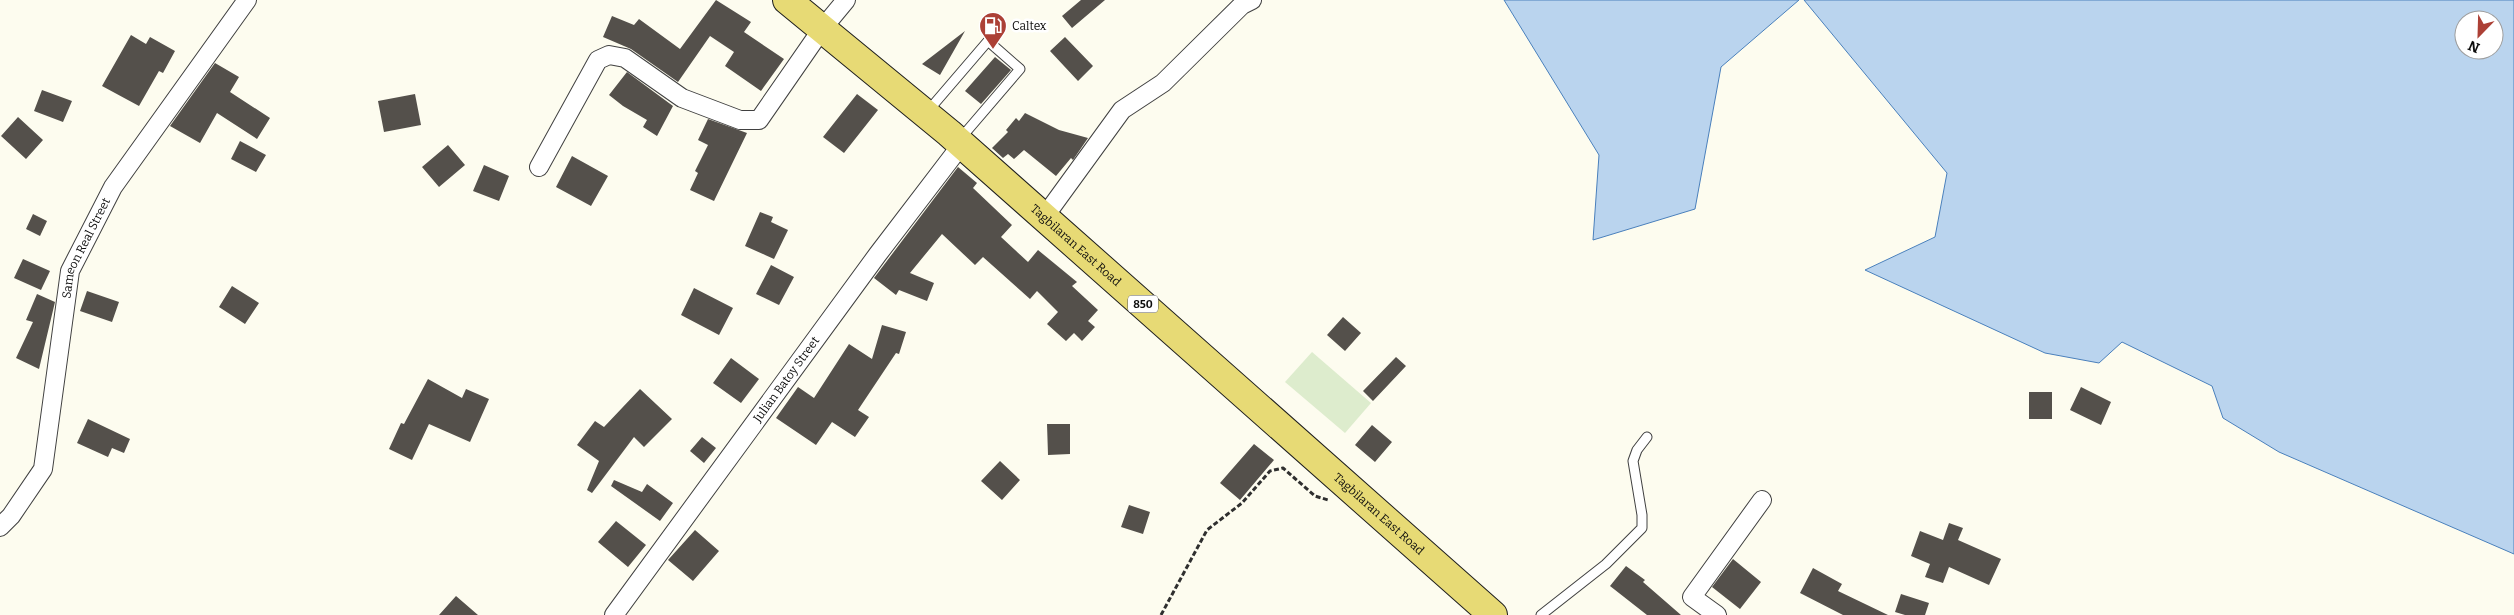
<svg xmlns="http://www.w3.org/2000/svg" width="2514" height="615" viewBox="0 0 2514 615" font-family="Bitter,serif">
	<style>
		.pitch { fill: #ddeccd }
		.water { fill: #bad4ee; stroke: #4a80bc; fill-rule: evenodd }
		.building { fill: #54504b }
		.lines { fill: none; stroke-linecap: round; stroke-linejoin: round }
		.lane-casing { stroke: #404040; stroke-width: 11 }
		.street-casing { stroke: #404040; stroke-width: 20 }
		.primary-casing { stroke: #1e1e1e; stroke-width: 30 }
		.path { stroke: #2f2f2f; stroke-width: 3; stroke-dasharray: 5 2.5; stroke-linecap: butt }
		.lane { stroke: #fff; stroke-width: 9 }
		.street { stroke: #fff; stroke-width: 18 }
		.primary { stroke: #e7da75; stroke-width: 28 }
		.labels { text-anchor: middle; dominant-baseline: central; stroke-width: 5; stroke-linejoin: round; paint-order: stroke }
		.shield { fill: #fff; stroke: #565656; stroke-width: 1 }
		.shield-label { font-size: 11px; font-weight: bold; fill: #0d0d0d }
		.poi-label { font-size: 12px; fill: #0d0d0d; stroke: #fff; text-anchor: start }
		.street-label { font-size: 12px; fill: #0d0d0d; stroke: #fff }
	</style>
	<rect width="100%" height="100%" fill="#fdfcef"/>
	<path class="pitch" d="M1312,352L1371,403L1345,433L1285,382Z"/>
	<path class="water" d="M1504,0H1799L1721,67L1695,209L1593,240L1599,155Z
		M1804,0H2514V554L2279,452L2223,418L2212,386L2122,342L2099,363L2045,353L1865,270L1935,237L1947,173ZM2464,20H2494V50H2464Z"/>
	<path class="building" d="M716,0L751,22L744,32L784,59L761,91L725,66L734,52L710,36L678,82L631,49L603,37L612,16L634,25L639,19L680,49Z
		M1081,0H1105L1072,28L1062,16Z
		M965,31L940,75L922,64Z
		M131,35L146,44L150,37L175,51L163,73L159,71L139,106L102,86Z
		M1065,37L1093,66L1078,81L1050,51Z
		M995,57L1011,70L981,104L965,91Z
		M215,63L239,77L230,92L270,118L257,139L217,113L200,143L170,126Z
		M627,72L673,106L657,136L643,127L647,120L623,106L609,95Z
		M42,90L72,101L63,122L34,111Z
		M415,94L421,125L384,132L378,101Z
		M857,94L878,110L844,153L823,137Z
		M1025,113L1059,130L1088,138L1073,160L1071,158L1056,176L1024,150L1014,159L1008,154L1003,158L992,148L1008,132L1006,130L1016,118L1019,121Z
		M18,117L43,140L26,159L1,136Z
		M708,119L747,133L714,201L690,190L698,173L695,171L708,145L698,140Z
		M240,141L266,155L256,172L231,159Z
		M448,145L465,165L439,187L422,167Z
		M572,156L608,176L591,206L556,187Z
		M484,165L509,176L499,201L473,191Z
		M958,167L977,183L973,188L1012,225L1001,237L1028,262L1038,250L1077,282L1072,286L1098,310L1088,321L1095,327L1082,341L1074,333L1066,341L1047,324L1058,312L1037,291L1030,299L983,257L975,265L942,234L910,273L934,283L927,301L899,290L896,295L874,278Z
		M760,212L773,217L771,222L788,230L774,259L745,246Z
		M33,214L47,221L40,236L26,229Z
		M23,259L50,271L41,290L14,278Z
		M771,265L794,277L779,305L756,294Z
		M232,286L259,303L245,324L219,307Z
		M694,288L733,308L719,335L681,315Z
		M87,291L119,302L112,322L80,311Z
		M37,294L55,302L39,369L16,358L33,322L26,320Z
		M1343,317L1361,333L1345,351L1327,335Z
		M882,325L906,332L899,354L896,353L858,410L869,417L855,437L832,422L816,445L776,418L798,387L814,398L849,344L872,359Z
		M1396,357L1406,366L1373,401L1363,391Z
		M731,358L759,379L741,403L713,383Z
		M428,379L462,398L466,389L489,399L470,442L429,424L412,460L389,449L401,423L404,424Z
		M2081,387L2111,402L2101,425L2070,410Z
		M640,389L672,419L644,447L634,437L592,493L587,490L599,461L577,445L595,421L604,427Z
		M2029,392H2052V419H2029Z
		M88,419L130,439L124,453L112,448L108,457L77,443Z
		M1047,424H1070V454L1048,455Z
		M1372,425L1392,442L1375,462L1355,445Z
		M702,437L716,448L704,463L690,451Z
		M1254,444L1274,460L1240,500L1220,483Z
		M1000,461L1020,480L1002,500L981,481Z
		M614,480L642,492L647,484L673,503L660,521L611,486Z
		M1129,505L1150,512L1143,534L1121,527Z
		M616,521L646,545L628,567L598,542Z
		M1949,523L1963,528L1958,540L2001,559L1989,585L1949,567L1943,583L1925,577L1930,564L1911,556L1920,531L1943,540Z
		M695,530L719,551L693,581L668,560Z
		M1733,559L1761,582L1740,609L1712,587Z
		M1626,566L1645,580L1643,582L1681,615H1647L1610,586Z
		M1813,568L1842,584L1838,591L1888,615H1843L1800,593Z
		M1901,594L1929,603L1925,615H1905L1895,612Z
		M456,596L478,615H439Z"/>
	<g class="lines">
		<defs>
			<path id="lane" d="M928,111L988,41L1020,69L960,139
				M1541,615L1606,564L1642,528V515L1633,461L1637,450L1647,437"/>
			<g id="street">
				<path d="M539,167L598,60L609,55L625,58L682,98L740,120H759L822,29L846,0"/>
				<path d="M1045,216L1122,110L1163,83L1242,5L1252,0"/>
				<path id="s1" d="M0,527L11,516L43,469L70,271L113,187L247,0"/>
				<path id="s2" d="M614,615L878,254L962,144"/>
				<path d="M1717,615L1692,597L1762,500"/>
			</g>
			<g id="primary">
				<path id="s3" d="M787,0L949,133L1493,615"/>
			</g>
		</defs>
		<use href="#lane" class="lane-casing"/>
		<use href="#street" class="street-casing"/>
		<use href="#primary" class="primary-casing"/>
		<path class="path" d="M1161,615L1207,530L1242,503L1270,471L1283,468L1315,496L1328,500"/>
		<use href="#lane" class="lane"/>
		<use href="#street" class="street"/>
		<use href="#primary" class="primary"/>
	</g>
	<defs>
		<symbol id="fuel-pin" viewBox="-11 -11 22 30"><path d="M0 17L-7.5 6A9.5 9.5 0 1 1 7.5 6Z" fill="#ac4036" stroke="#fff"/><path d="M-5.5-6h7V0h2V4h1.3V-2.5L3-4.5l.8-.8L6-3V5H2.5V1h-1V6h-7ZM-4.2-4.7v3.2H.2V-4.7Z" fill="#fff"/></symbol>
	</defs>
	<g fill-rule="evenodd">
		<use href="#fuel-pin" x="977" y="10" width="32" height="43"/>
	</g>
	<g class="labels">
		<rect class="shield" x="1128" y="295.5" width="30" height="17" rx="4"/>
		<g class="shield-label">
			<text x="1143" y="304">850</text>
		</g>
		<g class="poi-label">
			<text x="1012" y="26">Caltex</text>
		</g>
		<g class="street-label">
			<text stroke="none"><textPath href="#s3" startOffset="379">Tagbilaran East Road</textPath></text>
			<text stroke="none"><textPath href="#s1" startOffset="299">Sameon Real Street</textPath></text>
			<text stroke="none"><textPath href="#s2" startOffset="292">Julian Batoy Street</textPath></text>
			<text stroke="none"><textPath href="#s3" startOffset="784">Tagbilaran East Road</textPath></text>
		</g>
	</g>
	<g transform="translate(2479 35) rotate(203)"><circle r="24" fill="#ffffff" stroke="#9e9e9e"/>
	<path d="M0-4L9 19L0 12L-9 19Z" fill="#ac4036"/>
	<text y="-8" font-size="14" font-weight="bold" text-anchor="middle" fill="#0d0d0d">N</text>
	</g>
</svg>
